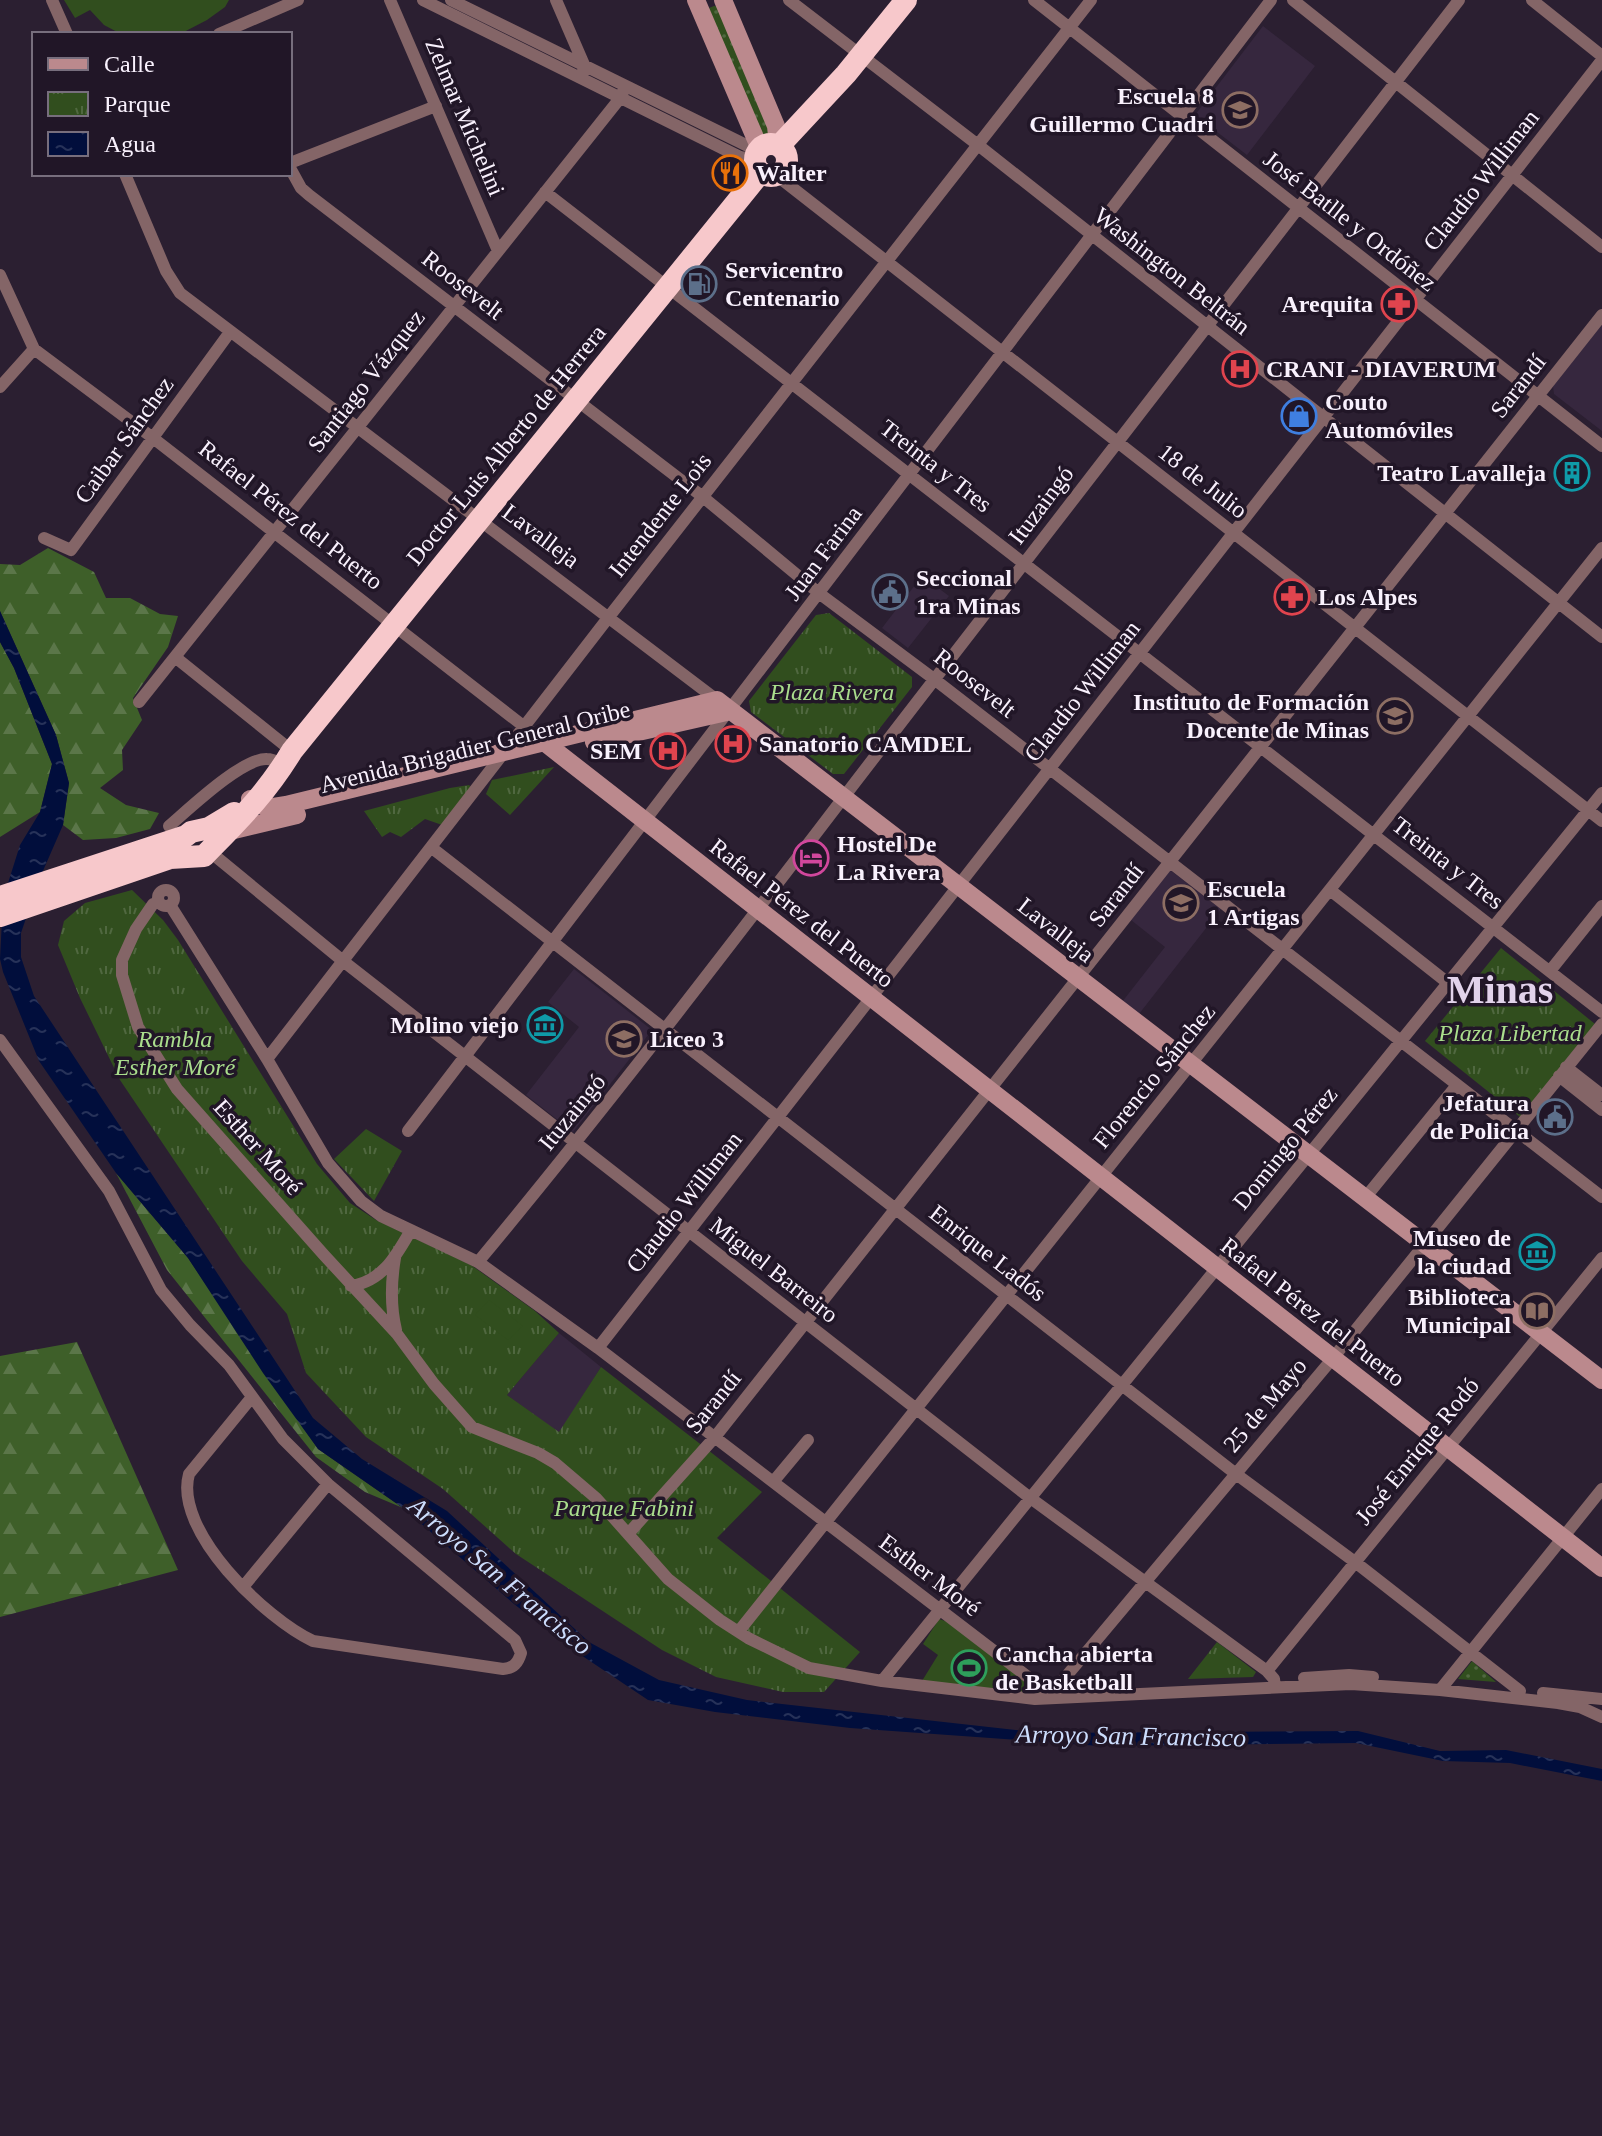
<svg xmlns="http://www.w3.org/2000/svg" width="1602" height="2136" viewBox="0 0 1602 2136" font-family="Georgia,serif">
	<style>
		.built { fill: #36273e }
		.grass { fill: url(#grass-dots) }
		.forest { fill: url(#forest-firs) }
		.park { fill: url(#park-tufts) }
		.pitch { fill: #314e1e }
		.water { fill: url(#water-ripples) }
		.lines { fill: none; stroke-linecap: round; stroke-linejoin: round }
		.street { stroke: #846567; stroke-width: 12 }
		.secondary { stroke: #bb898d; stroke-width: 18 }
		.highway { stroke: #f7c8cb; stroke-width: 22 }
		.labels { text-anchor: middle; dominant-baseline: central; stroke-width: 7; stroke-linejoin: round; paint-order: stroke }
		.poi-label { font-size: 24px; font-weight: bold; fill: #f9f1fd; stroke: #211627; text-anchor: start }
		.street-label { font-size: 24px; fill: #f9f1fd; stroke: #211627 }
		.park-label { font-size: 24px; font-style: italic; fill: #aade8d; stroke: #211627 }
		.water-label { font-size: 26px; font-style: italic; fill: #ccddfd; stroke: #211627 }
		.town-label { font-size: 40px; font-weight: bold; fill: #e2d3eb; stroke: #211627 }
	</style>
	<defs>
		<pattern id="grass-dots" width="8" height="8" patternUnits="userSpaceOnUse" patternTransform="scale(2)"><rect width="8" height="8" fill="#314e1e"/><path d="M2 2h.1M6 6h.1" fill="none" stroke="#506840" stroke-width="1.8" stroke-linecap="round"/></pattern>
		<pattern id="forest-firs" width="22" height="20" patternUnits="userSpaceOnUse" patternTransform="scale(2)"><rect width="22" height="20" fill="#3e5f29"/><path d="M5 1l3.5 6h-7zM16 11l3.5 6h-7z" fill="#5b7649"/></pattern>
		<pattern id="park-tufts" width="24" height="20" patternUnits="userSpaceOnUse" patternTransform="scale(2)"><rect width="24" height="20" fill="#314e1e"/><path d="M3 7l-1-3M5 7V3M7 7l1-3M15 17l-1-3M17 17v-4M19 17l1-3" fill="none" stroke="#506840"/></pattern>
		<pattern id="water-ripples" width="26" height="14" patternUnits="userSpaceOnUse" patternTransform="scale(2)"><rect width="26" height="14" fill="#010e3c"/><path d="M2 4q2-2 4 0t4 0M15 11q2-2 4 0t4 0" fill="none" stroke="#273259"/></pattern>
	</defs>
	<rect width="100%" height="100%" fill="#2b1f31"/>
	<path class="built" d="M1263,26L1315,66L1247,155L1195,115Z
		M1602,324V431L1554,394L1553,386Z
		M922,576L949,596L908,648L882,628Z
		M1170,870L1221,909L1139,1014L1122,1002L1165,947L1131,920Z
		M574,969L652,1030L573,1132L526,1095L579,1027L548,1002Z
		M559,1333L601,1367L559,1433L507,1395Z"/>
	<path class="grass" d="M714,6L721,7L770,133L760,135L709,8Z
		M1472,1661L1496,1682L1458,1679Z"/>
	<path class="forest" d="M48,548L94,572L106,598H130L160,614L178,616L168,647L133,698L142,720L122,750L123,770L100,788L126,805L159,813L150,829L116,838L83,840L63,825L69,783L56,735L0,611V564L20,565Z
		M0,642L14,668L52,764L40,812L0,837Z
		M116,1173L188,1258L318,1449L403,1508L365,1492L316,1457L167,1270Z
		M77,1342L178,1570L0,1617V1356Z"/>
	<path class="park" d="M829,613L912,677V687L844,774H833L751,712L749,701L816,615Z
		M554,767L510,815L486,794L492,780Z
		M469,785L471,787L445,826L425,819L401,837L390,832L382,837L364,811L450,788Z
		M132,890L163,920L178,940L317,1164L350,1203L376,1220L471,1265L535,1311L559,1333L507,1395L559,1432L601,1367L762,1492L717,1538L860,1652L824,1692H783L716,1677L662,1650L516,1554L443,1489L366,1437L306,1373L287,1314L242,1261L120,1080L80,998L58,945L64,921L85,903Z
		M1501,948L1595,1024L1520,1117L1425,1041Z
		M366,1129L402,1151L374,1201L334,1159Z
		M1217,1642L1256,1672L1253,1677L1188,1679Z"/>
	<path class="pitch" d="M64,0H229L225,7L207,20L180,34H121L104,25L90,10L75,18Z
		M489,1300L523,1326L508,1340L475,1315Z
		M939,1619L948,1622L1044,1695L922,1681L938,1655L923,1644Z"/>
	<path class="water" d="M0,611L56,735L69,783L63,825L39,880L21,933V957L34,996L313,1418L362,1459L447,1511L589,1642L659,1680L747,1700L1043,1733L1358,1731L1440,1751L1506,1750L1602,1769V1781L1510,1763L1443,1761L1356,1743L1100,1746L850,1728L715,1712L648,1700L572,1649L514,1604L403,1508L318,1449L263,1373L188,1258L116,1173L39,1061L3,972L0,959L3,899L20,845L40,812L52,764L14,668L0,642Z"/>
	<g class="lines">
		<path class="street" d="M52,0L67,34
			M390,0L498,251
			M423,0L740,157L755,160
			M451,0L758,151
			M556,0L585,67L583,71
			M789,0L978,145L1602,637
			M1034,0L1602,446
			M1293,0L1602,247
			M1532,0L1602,56
			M219,34L298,0
			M290,163L436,106
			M290,168L301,188L309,195L703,497L820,594L934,679L1602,1197
			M125,174L166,271L180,293L717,700
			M776,175L1602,821
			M545,192L1602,1012
			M0,275L34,349L153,438L544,742
			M0,387L34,349
			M44,538L71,550L230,332
			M175,657L292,751
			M139,702L621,97L625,87
			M169,826C189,809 242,758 267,759C272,759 276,761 280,763
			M432,848L1236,1474L1355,1562L1520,1691
			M209,851L343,961L1029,1497L1267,1671L1274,1679L1275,1687
			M158 898a8 8 0 1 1 16 0a8 8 0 1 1-16 0Z
			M1330,890L1448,983
			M158,902L153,904L136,929L122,960V975L138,1027L177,1089L324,1255L397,1334L434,1384L472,1427L538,1453L555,1463L596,1498L668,1579L720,1620L748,1638L809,1668L882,1681L1035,1699L1351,1684L1440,1690L1558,1703L1580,1707L1602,1717
			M170,905L267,1059L328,1163L361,1201L381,1216L478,1262L598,1348L1041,1687L1053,1692H1066
			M1550,971L1602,906
			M0,1040L109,1191L161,1290L190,1325L229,1365L283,1439L328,1484L515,1640L521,1653C518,1663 514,1668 503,1669L313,1641C266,1619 173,1531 189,1474L252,1397
			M267,1059L608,618L1091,0
			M1566,1067L1602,1095
			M1559,1076L1602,1110
			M408,1131L1271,0
			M1365,1198L1457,1085
			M395,1258C391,1282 390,1305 396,1330
			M478,1262C636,1072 783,875 934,680C1108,453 1285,227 1459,0
			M351,1286C383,1281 396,1256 411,1230
			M598,1348L1602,60
			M773,1482L808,1440
			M628,1534L715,1437L1602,315
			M243,1587L328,1484
			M739,1631L1602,548
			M1267,1671L1602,1258
			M1304,1678L1349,1675L1373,1677
			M882,1681L1602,793
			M1440,1690L1602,1489
			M1543,1693L1602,1699
			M1053,1696V1692L1333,1358L1602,1024"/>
		<path class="secondary" d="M696,0L760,149
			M723,0L776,126L778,145
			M544,742L1602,1568
			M594,742L731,711
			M250,799L267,808L286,805L717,700L1602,1380
			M230,831L297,815"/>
		<path class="highway" d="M755 160a16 16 0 1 1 32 0a16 16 0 1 1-32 0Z
			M779,146L846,74L906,0
			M0,897L186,836L191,832L209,828L234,813
			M0,916L170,858L204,856C238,821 266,794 292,751L761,172"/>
	</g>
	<defs>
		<symbol id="school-ring" viewBox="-11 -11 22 22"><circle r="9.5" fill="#211627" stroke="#8d6e63" stroke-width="1.5"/><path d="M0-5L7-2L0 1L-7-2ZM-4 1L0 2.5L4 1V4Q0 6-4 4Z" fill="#8d6e63"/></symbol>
		<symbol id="restaurant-ring" viewBox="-11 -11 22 22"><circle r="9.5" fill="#211627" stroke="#e8710a" stroke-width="1.5"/><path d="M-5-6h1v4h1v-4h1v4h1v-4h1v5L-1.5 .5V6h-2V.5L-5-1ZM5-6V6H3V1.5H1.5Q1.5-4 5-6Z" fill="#e8710a"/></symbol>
		<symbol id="fuel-ring" viewBox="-11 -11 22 22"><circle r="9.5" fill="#211627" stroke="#5c6f8a" stroke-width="1.5"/><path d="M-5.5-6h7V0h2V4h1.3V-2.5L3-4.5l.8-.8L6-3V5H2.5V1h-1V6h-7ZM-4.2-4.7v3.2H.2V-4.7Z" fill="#5c6f8a"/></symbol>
		<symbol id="pharmacy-ring" viewBox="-11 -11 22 22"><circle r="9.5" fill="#211627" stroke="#e0444e" stroke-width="1.5"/><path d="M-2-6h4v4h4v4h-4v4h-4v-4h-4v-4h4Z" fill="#e0444e"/></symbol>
		<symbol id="hospital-ring" viewBox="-11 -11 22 22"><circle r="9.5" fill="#211627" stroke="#e0444e" stroke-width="1.5"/><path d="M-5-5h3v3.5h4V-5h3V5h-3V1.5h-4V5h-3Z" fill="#e0444e"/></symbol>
		<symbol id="shop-ring" viewBox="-11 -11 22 22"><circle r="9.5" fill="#211627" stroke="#3f7fe0" stroke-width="1.5"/><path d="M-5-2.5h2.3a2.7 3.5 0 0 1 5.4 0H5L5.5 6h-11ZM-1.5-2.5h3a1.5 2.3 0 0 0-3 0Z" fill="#3f7fe0"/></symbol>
		<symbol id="building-ring" viewBox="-11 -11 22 22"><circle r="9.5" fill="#211627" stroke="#0f9aa8" stroke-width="1.5"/><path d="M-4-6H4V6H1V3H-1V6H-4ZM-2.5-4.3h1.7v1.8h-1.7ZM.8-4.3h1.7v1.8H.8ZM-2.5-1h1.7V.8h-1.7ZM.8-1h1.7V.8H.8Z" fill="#0f9aa8"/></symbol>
		<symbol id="civic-ring" viewBox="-11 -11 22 22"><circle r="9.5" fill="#211627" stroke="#5c6f8a" stroke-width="1.5"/><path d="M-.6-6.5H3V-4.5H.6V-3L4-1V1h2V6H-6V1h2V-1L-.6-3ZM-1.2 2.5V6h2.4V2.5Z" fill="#5c6f8a"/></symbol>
		<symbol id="university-ring" viewBox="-11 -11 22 22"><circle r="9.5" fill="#211627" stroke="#8d6e63" stroke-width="1.5"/><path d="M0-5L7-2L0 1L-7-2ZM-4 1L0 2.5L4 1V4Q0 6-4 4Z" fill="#8d6e63"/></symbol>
		<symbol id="hotel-ring" viewBox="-11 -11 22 22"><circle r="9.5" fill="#211627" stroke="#d1479c" stroke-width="1.5"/><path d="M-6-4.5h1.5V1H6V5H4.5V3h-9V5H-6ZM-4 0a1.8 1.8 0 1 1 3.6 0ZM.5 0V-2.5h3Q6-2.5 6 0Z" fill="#d1479c"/></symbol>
		<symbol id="museum-ring" viewBox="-11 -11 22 22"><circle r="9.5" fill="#211627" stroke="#0f9aa8" stroke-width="1.5"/><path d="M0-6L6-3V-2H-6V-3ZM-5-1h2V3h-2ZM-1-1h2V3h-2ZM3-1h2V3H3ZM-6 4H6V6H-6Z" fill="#0f9aa8"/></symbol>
		<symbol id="library-ring" viewBox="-11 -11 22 22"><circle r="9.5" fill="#211627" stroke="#8d6e63" stroke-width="1.5"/><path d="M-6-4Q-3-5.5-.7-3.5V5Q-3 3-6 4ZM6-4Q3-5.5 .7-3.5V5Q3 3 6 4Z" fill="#8d6e63"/></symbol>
		<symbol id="stadium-ring" viewBox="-11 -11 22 22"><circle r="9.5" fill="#211627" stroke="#2e9e5b" stroke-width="1.5"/><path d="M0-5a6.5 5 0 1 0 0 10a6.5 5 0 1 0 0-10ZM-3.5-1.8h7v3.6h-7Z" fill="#2e9e5b"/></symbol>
	</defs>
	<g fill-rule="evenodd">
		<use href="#school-ring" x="1220" y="90" width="40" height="40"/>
		<use href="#restaurant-ring" x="710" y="153" width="40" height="40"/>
		<use href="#fuel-ring" x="679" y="264" width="40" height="40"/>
		<use href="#pharmacy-ring" x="1379" y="284" width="40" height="40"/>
		<use href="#hospital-ring" x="1220" y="349" width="40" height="40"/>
		<use href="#shop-ring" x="1279" y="396" width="40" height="40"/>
		<use href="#building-ring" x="1552" y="453" width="40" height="40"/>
		<use href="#civic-ring" x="870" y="572" width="40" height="40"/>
		<use href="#pharmacy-ring" x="1272" y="577" width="40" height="40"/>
		<use href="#university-ring" x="1375" y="696" width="40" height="40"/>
		<use href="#hospital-ring" x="713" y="724" width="40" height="40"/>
		<use href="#hospital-ring" x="648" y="731" width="40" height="40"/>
		<use href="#hotel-ring" x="791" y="838" width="40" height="40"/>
		<use href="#school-ring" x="1161" y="883" width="40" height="40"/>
		<use href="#museum-ring" x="525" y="1005" width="40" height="40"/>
		<use href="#school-ring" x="604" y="1019" width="40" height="40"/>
		<use href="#civic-ring" x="1535" y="1097" width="40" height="40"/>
		<use href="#museum-ring" x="1517" y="1232" width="40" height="40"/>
		<use href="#library-ring" x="1517" y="1291" width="40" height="40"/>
		<use href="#stadium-ring" x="949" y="1648" width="40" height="40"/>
	</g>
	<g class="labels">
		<g class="poi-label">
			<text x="1214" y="96" text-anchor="end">Escuela 8<tspan x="1214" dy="28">Guillermo Cuadri</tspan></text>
			<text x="756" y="173">Walter</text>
			<text x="725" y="270">Servicentro<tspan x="725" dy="28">Centenario</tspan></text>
			<text x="1373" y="304" text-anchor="end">Arequita</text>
			<text x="1266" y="369">CRANI - DIAVERUM</text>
			<text x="1325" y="402">Couto<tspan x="1325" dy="28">Automóviles</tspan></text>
			<text x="1546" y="473" text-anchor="end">Teatro Lavalleja</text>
			<text x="916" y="578">Seccional<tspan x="916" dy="28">1ra Minas</tspan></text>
			<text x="1318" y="597">Los Alpes</text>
			<text x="1369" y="702" text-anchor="end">Instituto de Formación<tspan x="1369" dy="28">Docente de Minas</tspan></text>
			<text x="759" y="744">Sanatorio CAMDEL</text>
			<text x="642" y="751" text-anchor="end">SEM</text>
			<text x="837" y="844">Hostel De<tspan x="837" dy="28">La Rivera</tspan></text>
			<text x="1207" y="889">Escuela<tspan x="1207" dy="28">1 Artigas</tspan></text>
			<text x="519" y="1025" text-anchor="end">Molino viejo</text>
			<text x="650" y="1039">Liceo 3</text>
			<text x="1529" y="1103" text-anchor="end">Jefatura<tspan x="1529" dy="28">de Policía</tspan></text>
			<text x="1511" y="1238" text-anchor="end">Museo de<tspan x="1511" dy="28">la ciudad</tspan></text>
			<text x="1511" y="1297" text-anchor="end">Biblioteca<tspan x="1511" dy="28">Municipal</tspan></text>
			<text x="995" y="1654">Cancha abierta<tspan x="995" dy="28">de Basketball</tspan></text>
		</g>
		<g class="street-label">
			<text transform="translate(465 117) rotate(67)">Zelmar Michelini</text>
			<text transform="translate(1481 180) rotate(-52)">Claudio Williman</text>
			<text transform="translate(1350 221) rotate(38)">José Batlle y Ordóñez</text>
			<text transform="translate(1172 271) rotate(38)">Washington Beltrán</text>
			<text transform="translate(463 285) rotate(38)">Roosevelt</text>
			<text transform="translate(366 381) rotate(-52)">Santiago Vázquez</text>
			<text transform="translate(1518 386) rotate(-52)">Sarandí</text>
			<text transform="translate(124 440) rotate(-54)">Caibar Sánchez</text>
			<text transform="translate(506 445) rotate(-51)">Doctor Luis Alberto de Herrera</text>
			<text transform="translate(936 466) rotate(38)">Treinta y Tres</text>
			<text transform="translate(1203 481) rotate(38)">18 de Julio</text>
			<text transform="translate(1041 505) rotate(-53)">Ituzaingó</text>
			<text transform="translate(291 515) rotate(38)">Rafael Pérez del Puerto</text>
			<text transform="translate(660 515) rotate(-52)">Intendente Lois</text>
			<text transform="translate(541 536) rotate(37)">Lavalleja</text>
			<text transform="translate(823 553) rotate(-53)">Juan Farina</text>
			<text transform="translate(975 683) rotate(38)">Roosevelt</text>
			<text transform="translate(1082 691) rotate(-52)">Claudio Williman</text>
			<text transform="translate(475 747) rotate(-14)">Avenida Brigadier General Oribe</text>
			<text transform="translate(1448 863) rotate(38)">Treinta y Tres</text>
			<text transform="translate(1116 895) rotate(-52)">Sarandí</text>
			<text transform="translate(802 913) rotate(38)">Rafael Pérez del Puerto</text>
			<text transform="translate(1056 930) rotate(38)">Lavalleja</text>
			<text transform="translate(1154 1076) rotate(-51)">Florencio Sánchez</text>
			<text transform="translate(572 1112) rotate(-51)">Ituzaingó</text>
			<text transform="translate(258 1147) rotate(48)">Esther Moré</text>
			<text transform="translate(1285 1148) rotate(-51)">Domingo Pérez</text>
			<text transform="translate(684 1202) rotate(-52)">Claudio Williman</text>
			<text transform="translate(988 1253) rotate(38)">Enrique Ladós</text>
			<text transform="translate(774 1270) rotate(38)">Miguel Barreiro</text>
			<text transform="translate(1313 1312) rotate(38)">Rafael Pérez del Puerto</text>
			<text transform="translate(713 1402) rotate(-51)">Sarandí</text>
			<text transform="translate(1265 1405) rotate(-50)">25 de Mayo</text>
			<text transform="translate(1417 1451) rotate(-51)">José Enrique Rodó</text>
			<text transform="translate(930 1575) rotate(37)">Esther Moré</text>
		</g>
		<g class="park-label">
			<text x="832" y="692">Plaza Rivera</text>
			<text x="1510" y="1033">Plaza Libertad</text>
			<text x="175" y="1039">Rambla<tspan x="175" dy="28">Esther Moré</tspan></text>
			<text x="624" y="1508">Parque Fabini</text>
		</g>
		<g class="water-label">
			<text transform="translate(500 1576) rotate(40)">Arroyo San Francisco</text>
			<text transform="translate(1131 1736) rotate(1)">Arroyo San Francisco</text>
		</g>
		<g class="town-label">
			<text x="1500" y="989">Minas</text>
		</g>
	</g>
	<rect x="32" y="32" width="260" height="144" fill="#211627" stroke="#776e7d" stroke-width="2"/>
	<rect x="48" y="58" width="40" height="12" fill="#bb898d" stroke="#776e7d" stroke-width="2"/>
	<text x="104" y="72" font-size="24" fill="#f9f1fd">Calle</text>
	<rect x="48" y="92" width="40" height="24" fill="url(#park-tufts)" stroke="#776e7d" stroke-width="2"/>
	<text x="104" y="112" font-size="24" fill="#f9f1fd">Parque</text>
	<rect x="48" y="132" width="40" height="24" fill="url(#water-ripples)" stroke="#776e7d" stroke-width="2"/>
	<text x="104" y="152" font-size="24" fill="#f9f1fd">Agua</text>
</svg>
